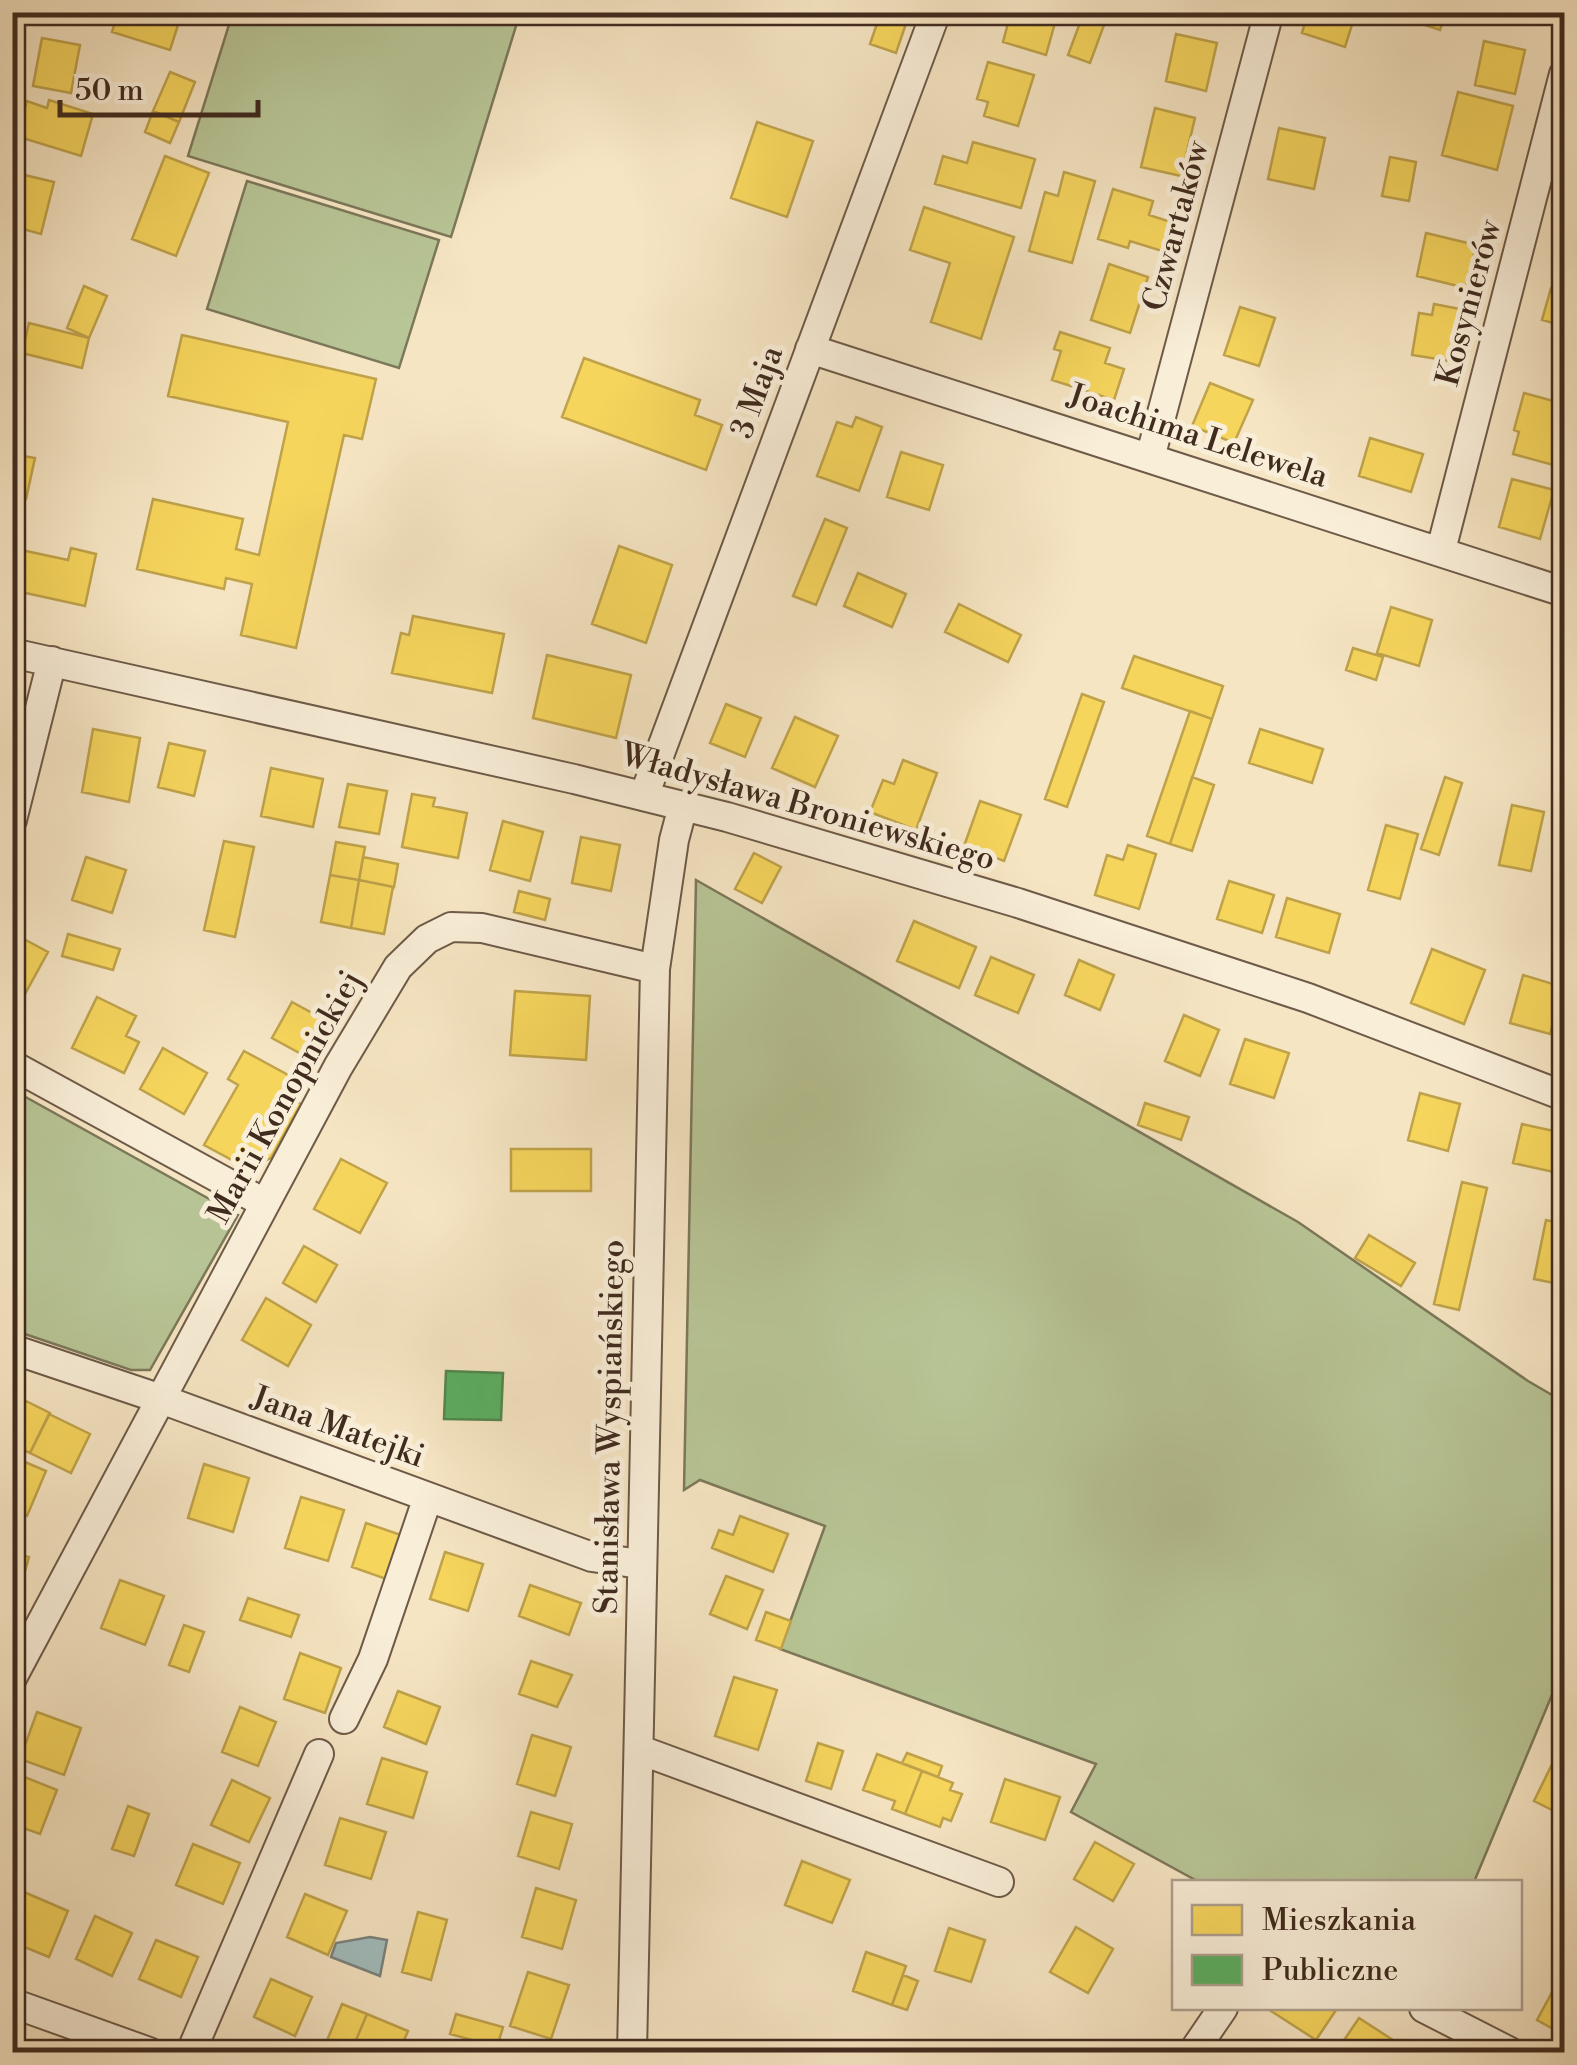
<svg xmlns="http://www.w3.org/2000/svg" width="1577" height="2065" viewBox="0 0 1577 2065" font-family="'Libre Bodoni',serif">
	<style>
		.green { fill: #b8c596; stroke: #7c785a; stroke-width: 2.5 }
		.water { fill: #a1bdbd; stroke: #7a837e; stroke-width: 2.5 }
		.homes { fill: #f6d55c; stroke: #bfa24a; stroke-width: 2.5 }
		.public { fill: #5aae61; stroke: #52874d; stroke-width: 2.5 }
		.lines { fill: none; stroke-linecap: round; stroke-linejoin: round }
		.minor-casing { stroke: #6e5a48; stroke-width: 32 }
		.minor { stroke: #f9eed8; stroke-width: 28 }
		.labels { text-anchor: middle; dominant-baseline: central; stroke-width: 10; stroke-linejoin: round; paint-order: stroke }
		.street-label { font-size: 32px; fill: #402b1f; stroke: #f9eed8 }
	</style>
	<rect width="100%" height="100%" fill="#f6e5c3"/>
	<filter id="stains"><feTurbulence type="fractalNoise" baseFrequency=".002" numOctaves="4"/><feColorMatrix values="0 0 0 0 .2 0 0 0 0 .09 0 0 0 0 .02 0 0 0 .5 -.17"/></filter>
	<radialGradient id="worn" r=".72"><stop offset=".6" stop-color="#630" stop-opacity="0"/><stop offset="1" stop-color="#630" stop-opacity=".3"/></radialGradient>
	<path class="green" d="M233,12L520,13L451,237L188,156Z
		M247,181L439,240L399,368L207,309Z
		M696,880L1298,1222L1528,1381L1564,1402V1666L1474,1882H1199L1071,1812L1096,1764L780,1649L825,1526L700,1480L684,1490Z
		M13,1090L238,1215L150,1370H131L13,1330Z"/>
	<path class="water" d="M370,1937L387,1940L380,1976L331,1957L336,1943Z"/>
	<path class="homes" d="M118,12H147L179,22L170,50L112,32Z
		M881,12H910L896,53L870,44Z
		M1011,12H1058L1046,55L1003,42Z
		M1084,12L1107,17L1090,63L1068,55Z
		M1308,12H1356L1345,47L1302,33Z
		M1409,12H1446L1440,30L1406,19Z
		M1500,12H1537L1534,22Z
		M1176,34L1217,43L1206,91L1166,81Z
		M42,38L80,45L71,93L33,86Z
		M1484,41L1525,50L1515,94L1475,85Z
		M988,62L1034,75L1018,126L984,116L988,102L977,99Z
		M170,72L195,82L179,122L153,111Z
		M1458,92L1513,106L1497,170L1442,155Z
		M49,100L93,114L81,156L16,136L27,101L47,108Z
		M1155,108L1195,118L1181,176L1141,167Z
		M153,111L179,122L170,143L145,132Z
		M757,122L813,141L787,217L731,198Z
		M1279,128L1325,138L1314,189L1268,179Z
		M973,142L1035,159L1021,208L935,184L943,156L967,163Z
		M165,156L209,173L176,256L132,239Z
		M1390,157L1416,162L1409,201L1382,196Z
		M12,172L54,182L41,234L12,226Z
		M1064,172L1095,181L1072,263L1029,251L1045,192L1058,196Z
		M1113,189L1153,201L1149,215L1171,222L1162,251L1130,241L1128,248L1098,239Z
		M924,207L1014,237L981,339L931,322L950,263L910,250Z
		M1426,233L1476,245L1466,288L1417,276Z
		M1109,264L1148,277L1130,333L1091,320Z
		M84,286L107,296L89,338L67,328Z
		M1551,288L1564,292V326L1542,320Z
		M1434,304L1465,310L1457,362L1412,355L1419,313L1432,315Z
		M1240,307L1275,318L1259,366L1224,355Z
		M29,323L89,338L82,368L22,353Z
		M1060,332L1110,348L1105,363L1124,369L1114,400L1052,380L1061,351L1054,349Z
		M182,335L376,379L362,439L344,435L296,648L241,635L252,584L226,578L224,589L137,569L153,499L243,519L236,549L259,555L288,422L168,396Z
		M584,358L700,400L695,415L722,425L706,470L562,417Z
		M1210,383L1253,400L1234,443L1192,426Z
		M1524,393L1564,404L1560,427L1564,428V439L1557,466L1513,454L1519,432L1514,430Z
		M856,417L882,427L859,491L817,476L837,422L852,427Z
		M1370,438L1423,454L1411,492L1359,476Z
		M901,452L943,465L929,510L887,497Z
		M12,454L35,458L26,499L12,497Z
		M1512,479L1554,490L1540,539L1499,527Z
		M825,519L847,528L816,605L793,596Z
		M619,546L672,565L646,643L592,624Z
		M12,548L68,560L71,548L96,554L85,606L12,590Z
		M858,573L906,594L892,627L844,606Z
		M959,604L1021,635L1008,662L945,632Z
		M1391,607L1432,620L1419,666L1377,653Z
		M413,616L504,634L492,693L392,673L401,633L409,635Z
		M1353,648L1383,657L1376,680L1346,670Z
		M547,655L631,675L616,738L533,718Z
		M1134,656L1223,686L1212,719L1122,688Z
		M1082,694L1104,702L1067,807L1045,799Z
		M726,704L761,718L745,757L710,743Z
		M1190,711L1212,719L1170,844L1147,836Z
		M795,717L838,736L815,787L772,768Z
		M93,729L140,738L129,802L82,792Z
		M1260,729L1323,749L1312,783L1249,763Z
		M169,743L205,751L194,796L158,787Z
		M903,760L937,773L916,830L870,812L883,780L894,784Z
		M271,768L323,779L313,827L261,816Z
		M1192,777L1214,785L1192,851L1170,844Z
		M1445,777L1462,783L1439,855L1421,849Z
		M348,784L387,791L379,834L339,827Z
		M412,794L435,798L433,806L467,813L458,858L402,847Z
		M980,801L1021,815L1004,861L964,846Z
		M1512,805L1544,812L1531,871L1499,865Z
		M503,821L543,832L530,881L490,870Z
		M1386,825L1418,834L1400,899L1368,890Z
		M581,837L620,845L611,891L572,883Z
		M224,841L254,847L235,937L204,930Z
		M336,842L365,847L359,880L330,875Z
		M1128,845L1156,854L1139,909L1095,895L1107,855L1123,860Z
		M754,853L781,867L762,903L735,889Z
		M86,857L126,870L112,913L72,900Z
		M363,857L398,864L394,887L359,880Z
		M330,875L359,880L351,928L321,922Z
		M359,880L393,887L384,934L351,928Z
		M1229,881L1274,895L1262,933L1217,919Z
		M519,891L550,899L545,920L514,912Z
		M1287,898L1340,914L1329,953L1276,937Z
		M914,921L976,947L959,988L897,961Z
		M68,934L120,949L113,970L62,956Z
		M22,938L48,952L14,1014L12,955Z
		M1432,949L1485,970L1464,1024L1411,1003Z
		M991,957L1034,975L1018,1013L975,995Z
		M1079,960L1114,975L1100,1010L1065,995Z
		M1523,975L1563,987L1550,1034L1510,1023Z
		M515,991L590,996L586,1060L510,1055Z
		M97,997L136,1016L126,1036L139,1042L124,1073L72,1048Z
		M292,1002L325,1020L305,1056L272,1038Z
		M1184,1015L1219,1030L1200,1076L1165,1061Z
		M1245,1039L1289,1053L1274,1098L1230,1084Z
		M163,1048L207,1073L184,1114L140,1089Z
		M244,1051L301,1082L292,1099L301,1104L271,1158L247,1168L204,1145L238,1085L228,1079Z
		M1420,1093L1460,1104L1448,1151L1408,1140Z
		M1145,1103L1189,1117L1181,1140L1138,1125Z
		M1522,1124L1563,1133L1554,1172L1513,1163Z
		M511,1149H591V1191H511Z
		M341,1159L387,1183L360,1233L314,1209Z
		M1462,1182L1487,1188L1459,1310L1434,1304Z
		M1546,1220L1564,1224V1285L1534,1279Z
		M1369,1235L1415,1263L1401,1286L1355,1258Z
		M304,1246L337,1265L316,1302L283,1283Z
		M266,1298L311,1325L288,1366L242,1340Z
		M26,1401L50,1413L30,1453L12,1444V1403L23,1408Z
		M49,1414L90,1434L71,1473L30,1453Z
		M18,1459L46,1471L27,1516L12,1510V1473Z
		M204,1464L249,1478L233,1532L188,1518Z
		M301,1497L344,1510L328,1561L285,1548Z
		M740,1516L788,1534L773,1572L712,1548L719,1530L733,1535Z
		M366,1523L404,1536L389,1580L352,1567Z
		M12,1552L29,1557L18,1596L12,1595Z
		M445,1552L483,1564L468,1611L430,1599Z
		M726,1576L763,1590L747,1629L710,1614Z
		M120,1580L164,1596L145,1645L101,1628Z
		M530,1585L581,1603L569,1635L519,1616Z
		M248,1598L299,1615L291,1637L240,1620Z
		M766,1612L791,1621L781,1649L756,1640Z
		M184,1625L204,1632L189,1672L169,1665Z
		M300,1653L341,1668L325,1713L284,1699Z
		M531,1661L572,1675L557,1707L519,1694Z
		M734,1677L777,1690L758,1750L715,1736Z
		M398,1691L440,1707L426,1744L384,1727Z
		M240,1707L276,1722L258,1766L222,1752Z
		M37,1712L81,1728L64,1775L20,1759Z
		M532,1735L571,1747L555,1796L517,1784Z
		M818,1743L843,1751L831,1789L806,1781Z
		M907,1753L942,1766L938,1777L902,1763Z
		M877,1754L922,1771L905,1814L892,1809L895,1801L863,1790Z
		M1556,1756L1564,1760V1816L1534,1801Z
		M382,1758L427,1772L413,1818L367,1804Z
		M922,1771L953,1783L950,1790L962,1794L951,1821L943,1818L940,1827L905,1814Z
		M12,1772L57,1790L40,1834L12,1824Z
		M1005,1779L1060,1797L1045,1840L991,1822Z
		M232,1780L270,1798L249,1842L211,1825Z
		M128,1806L149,1814L134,1856L112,1849Z
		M531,1812L572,1824L559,1869L518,1856Z
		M340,1818L386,1832L371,1879L325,1865Z
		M1095,1842L1134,1864L1113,1901L1074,1879Z
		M193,1844L240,1863L223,1904L176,1885Z
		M802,1861L850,1880L832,1923L785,1905Z
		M536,1888L576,1900L562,1949L522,1937Z
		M24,1892L68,1911L49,1957L12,1942V1921Z
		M305,1894L347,1911L328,1955L287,1937Z
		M418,1912L447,1920L431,1980L402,1972Z
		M95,1916L132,1933L112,1976L76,1959Z
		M1076,1927L1113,1949L1088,1993L1050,1972Z
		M949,1928L985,1940L971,1982L935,1971Z
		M156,1940L198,1957L181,1997L139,1979Z
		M866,1952L906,1966L892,2005L853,1991Z
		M1564,1970V2035L1537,2020Z
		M528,1972L569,1985L551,2039L510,2026Z
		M903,1975L918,1981L907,2010L892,2005Z
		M271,1979L312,1997L295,2036L254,2017Z
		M342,2004L367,2014L351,2052L326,2043Z
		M1273,2008H1333L1336,2010L1316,2040L1271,2011Z
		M367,2014L408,2031L399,2052H351Z
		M456,2014L503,2027L497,2047L450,2034Z
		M1359,2018L1393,2040L1385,2052H1336Z"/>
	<path class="public" d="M446,1371L503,1373L501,1420L444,1419Z"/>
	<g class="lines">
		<defs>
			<path id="minor" d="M810,349L1564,592
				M1150,458L1269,12
				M1441,550L1564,74
				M12,653L574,779L727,817L1018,903L1308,998L1564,1096
				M644,796L936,12
				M12,820L52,661
				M12,1065L264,1203
				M12,1349L161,1399L592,1557L640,1564
				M12,1678L338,1067L398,967L427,939L451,927L482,928L655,969
				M344,1719L373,1659L428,1497
				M640,1750L999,1882
				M12,2003L149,2052
				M1424,2008L1510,2052
				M191,2052L319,1754
				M632,2052L655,969L674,840L683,806
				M1193,2052L1223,2008"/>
		</defs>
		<use href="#minor" class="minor-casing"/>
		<use href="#minor" class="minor"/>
	</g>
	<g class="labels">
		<g class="street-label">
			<text transform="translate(1176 226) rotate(-75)">Czwartaków</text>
			<text transform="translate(1469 303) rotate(-75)">Kosynierów</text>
			<text transform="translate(757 392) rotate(-70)">3 Maja</text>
			<text transform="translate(1198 436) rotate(18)">Joachima Lelewela</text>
			<text transform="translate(808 807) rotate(16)">Władysława Broniewskiego</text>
			<text transform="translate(285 1097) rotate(-61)">Marii Konopnickiej</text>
			<text transform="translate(338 1427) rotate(20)">Jana Matejki</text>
			<text transform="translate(610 1427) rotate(-89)">Stanisława Wyspiańskiego</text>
		</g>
	</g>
	<rect width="1577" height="2065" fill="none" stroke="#f6e5c3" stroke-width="50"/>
	<rect x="15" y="15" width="1547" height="2035" fill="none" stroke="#402b1f" stroke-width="5"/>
	<rect x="25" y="25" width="1527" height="2015" fill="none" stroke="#402b1f" stroke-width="2.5"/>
	<rect x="1172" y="1880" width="350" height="130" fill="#f9eed8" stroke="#afa08e" stroke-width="2.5"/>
	<rect x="1192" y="1905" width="50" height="30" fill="#f6d55c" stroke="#afa08e" stroke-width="2.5"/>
	<text x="1262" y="1930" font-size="30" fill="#402b1f">Mieszkania</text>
	<rect x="1192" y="1955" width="50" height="30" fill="#5aae61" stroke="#afa08e" stroke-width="2.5"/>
	<text x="1262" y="1980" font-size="30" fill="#402b1f">Publiczne</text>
	<path d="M60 100v15h198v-15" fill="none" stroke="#402b1f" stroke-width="5"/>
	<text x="75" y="100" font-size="30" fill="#402b1f" stroke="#f9eed8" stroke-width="8" paint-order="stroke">50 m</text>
	<rect width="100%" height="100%" filter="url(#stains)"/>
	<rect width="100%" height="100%" fill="url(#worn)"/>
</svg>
